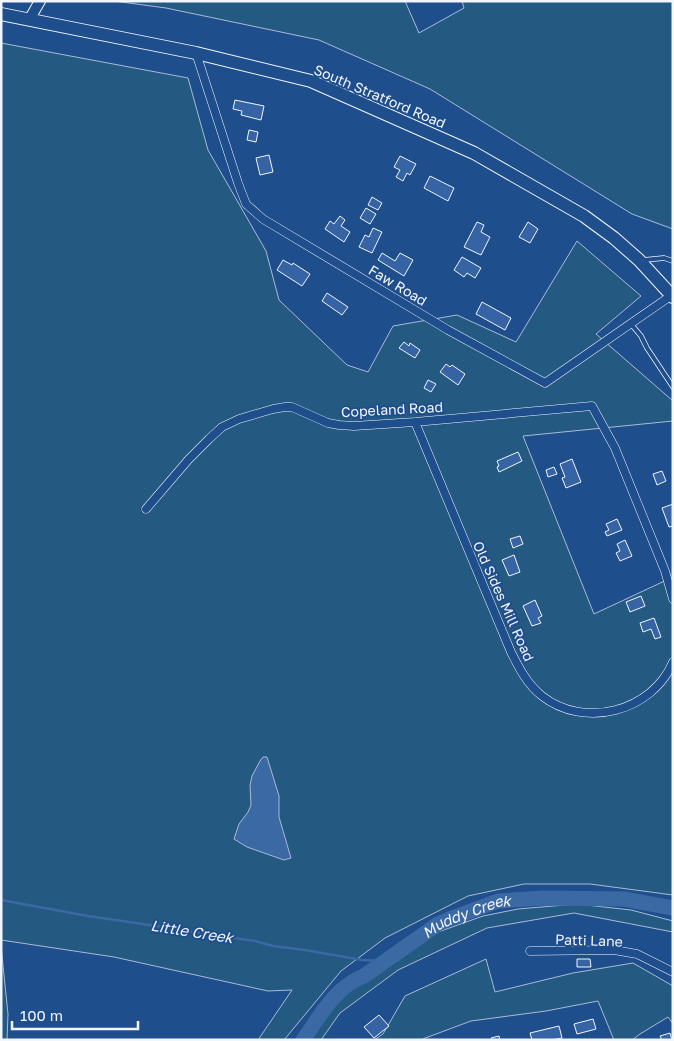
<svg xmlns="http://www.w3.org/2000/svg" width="674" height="1041" viewBox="0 0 674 1041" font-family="'Golos Text',sans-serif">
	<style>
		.green { fill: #245a82; stroke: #a8bbd7 }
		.water { fill: #3b69a3; stroke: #a8bbd7 }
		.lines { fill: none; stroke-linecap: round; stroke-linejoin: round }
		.stream { stroke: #3b69a3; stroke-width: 2.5 }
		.river { stroke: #3b69a3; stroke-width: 15 }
		.building { fill: #3563a3; stroke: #f2f6ff }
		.service-casing { stroke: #f2f6ff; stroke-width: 5.5 }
		.minor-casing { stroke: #f2f6ff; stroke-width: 9 }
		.tertiary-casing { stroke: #f2f6ff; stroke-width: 12 }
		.primary-casing { stroke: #f2f6ff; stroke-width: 14 }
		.service { stroke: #1f4e8c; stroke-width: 4 }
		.minor { stroke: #1f4e8c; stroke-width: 8 }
		.tertiary { stroke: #1f4e8c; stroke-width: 10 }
		.primary { stroke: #1f4e8c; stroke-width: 12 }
		.labels { text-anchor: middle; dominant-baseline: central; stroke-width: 4; stroke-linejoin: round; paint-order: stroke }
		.street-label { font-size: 14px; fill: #f2f6ff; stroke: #1f4e8c }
		.water-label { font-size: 15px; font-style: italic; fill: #f2f6ff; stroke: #1f4e8c }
	</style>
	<rect width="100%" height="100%" fill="#1f4e8c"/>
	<path class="green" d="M114,1H405L419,33L464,8L462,1H673V229L632,214L430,89L319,40L166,8Z
		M1,43L188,78L208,150L266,251L279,300L347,365L368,372L393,326L457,315L516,342L577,241L641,296L596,334L673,401V421L523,436L594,614L673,577V895L590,884H524L468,896L385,938L341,971L284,1040H258L292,990L268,991L114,957L1,940Z
		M577,904L631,910L673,921V932L574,913L487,928L398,970L340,1013L321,1040H309L341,995L438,932L483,916L518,909Z
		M1,946L8,1014L7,1040H1Z
		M486,959L495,992L573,973L633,963L673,986V1024L668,1017L640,1034L632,1040H614L598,1001L546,1011L471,1021L420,1040H374L383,1034L405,996Z"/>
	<path class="water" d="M263,757H267L279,796V817L291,858L284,860L247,847L234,839L239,824L248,812L251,805L250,785L252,776L260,761Z"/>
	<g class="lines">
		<path class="stream" d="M1,900L88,916L170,928L174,929L255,941L273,946L305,950L362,960L383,961"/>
		<path class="river" id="s1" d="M303,1040C320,1016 335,987 364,976L438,924L449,919L498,901L544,898L624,899L673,908"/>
	</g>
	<path class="building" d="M235,100L264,106L261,120L241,115L242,111L233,109Z
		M249,130L258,132L256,142L247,140Z
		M269,155L273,172L260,175L256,158Z
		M400,156L416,164L410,175L407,173L403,181L396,177L400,170L394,167Z
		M430,176L454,188L448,201L424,188Z
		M372,197L382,203L378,210L368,205Z
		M366,208L376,214L370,224L360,218Z
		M340,216L345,220L341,226L350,232L344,242L325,229L330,221L334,224Z
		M477,222L484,225L481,232L490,237L481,255L464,247Z
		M528,222L538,229L530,243L519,237Z
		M373,228L382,232L372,253L359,247L365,235L369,237Z
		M382,253L395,261L400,253L413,260L404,276L378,260Z
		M462,257L481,268L475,278L467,273L464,277L454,270Z
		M283,260L292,265L293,263L310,274L302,286L277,270Z
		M327,293L348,307L342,315L322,301Z
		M482,302L511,318L505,330L476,314Z
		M404,342L409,346L410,343L420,350L415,358L399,348Z
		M446,364L450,367L452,365L465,374L458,385L440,372Z
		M428,380L436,384L431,392L424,388Z
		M518,452L522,461L499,472L497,467L499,466L497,461Z
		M572,459L581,482L566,488L562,478L565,477L560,464Z
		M554,467L557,474L548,477L546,470Z
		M662,471L666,481L657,485L653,474Z
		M673,504V526L669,527L662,508Z
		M617,519L622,530L607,536L605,532L609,530L606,524Z
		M520,536L523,544L513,548L510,539Z
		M625,540L632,556L620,561L616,553L620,551L617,544Z
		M514,555L520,572L509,576L502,560Z
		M641,596L645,606L630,612L626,602Z
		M535,600L542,616L538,618L541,623L532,626L523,606Z
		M654,618L661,637L655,639L651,629L643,632L640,623Z
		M577,959H590L591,967H577Z
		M379,1015L389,1026L374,1038L364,1027Z
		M593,1019L596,1029L577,1034L574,1024Z
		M559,1026L562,1038L552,1040H532L530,1033Z
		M670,1033L672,1040H662L660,1036Z
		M499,1036L500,1040H492L491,1038Z"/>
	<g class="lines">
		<defs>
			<path id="service" d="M644,260L664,258L673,261
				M631,324L641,336L647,348L673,387"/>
			<path id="minor" d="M196,53L238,183L246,204L263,219L448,330L545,383L672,295
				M415,422L511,652C519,668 527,684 542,696C584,729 652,712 673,662
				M146,509L189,459L209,439L222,427L239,419L273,409L285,407H292L328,423L339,425L354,426L415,422L592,406L615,448L665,571L673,599
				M530,951L614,950L637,954L673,972"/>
			<path id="tertiary" d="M29,20L40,1"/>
			<path id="primary" d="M1,14L196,53L311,81L474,153L584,216L614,238L639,260L673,297"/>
		</defs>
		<use href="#service" class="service-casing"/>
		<use href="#minor" class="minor-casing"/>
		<use href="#tertiary" class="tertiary-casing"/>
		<use href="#primary" class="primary-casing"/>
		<use href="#service" class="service"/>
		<use href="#minor" class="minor"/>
		<use href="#tertiary" class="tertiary"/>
		<use href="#primary" class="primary"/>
	</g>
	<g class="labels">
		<g class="street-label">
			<text transform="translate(380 96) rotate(23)">South Stratford Road</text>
			<text transform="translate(398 285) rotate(31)">Faw Road</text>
			<text transform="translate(392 409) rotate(-3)">Copeland Road</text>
			<text transform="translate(504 601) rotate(66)">Old Sides Mill Road</text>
			<text transform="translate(589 940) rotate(2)">Patti Lane</text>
		</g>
		<g class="water-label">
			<text stroke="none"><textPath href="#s1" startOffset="210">Muddy Creek</textPath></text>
			<text transform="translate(192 931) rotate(9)">Little Creek</text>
		</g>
	</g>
	<rect width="674" height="1041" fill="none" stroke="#f2f6ff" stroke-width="5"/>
	<path d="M12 1021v8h126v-8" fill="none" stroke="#f2f6ff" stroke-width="2.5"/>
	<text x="20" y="1021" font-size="15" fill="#f2f6ff" stroke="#1f4e8c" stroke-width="4" paint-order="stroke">100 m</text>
</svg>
